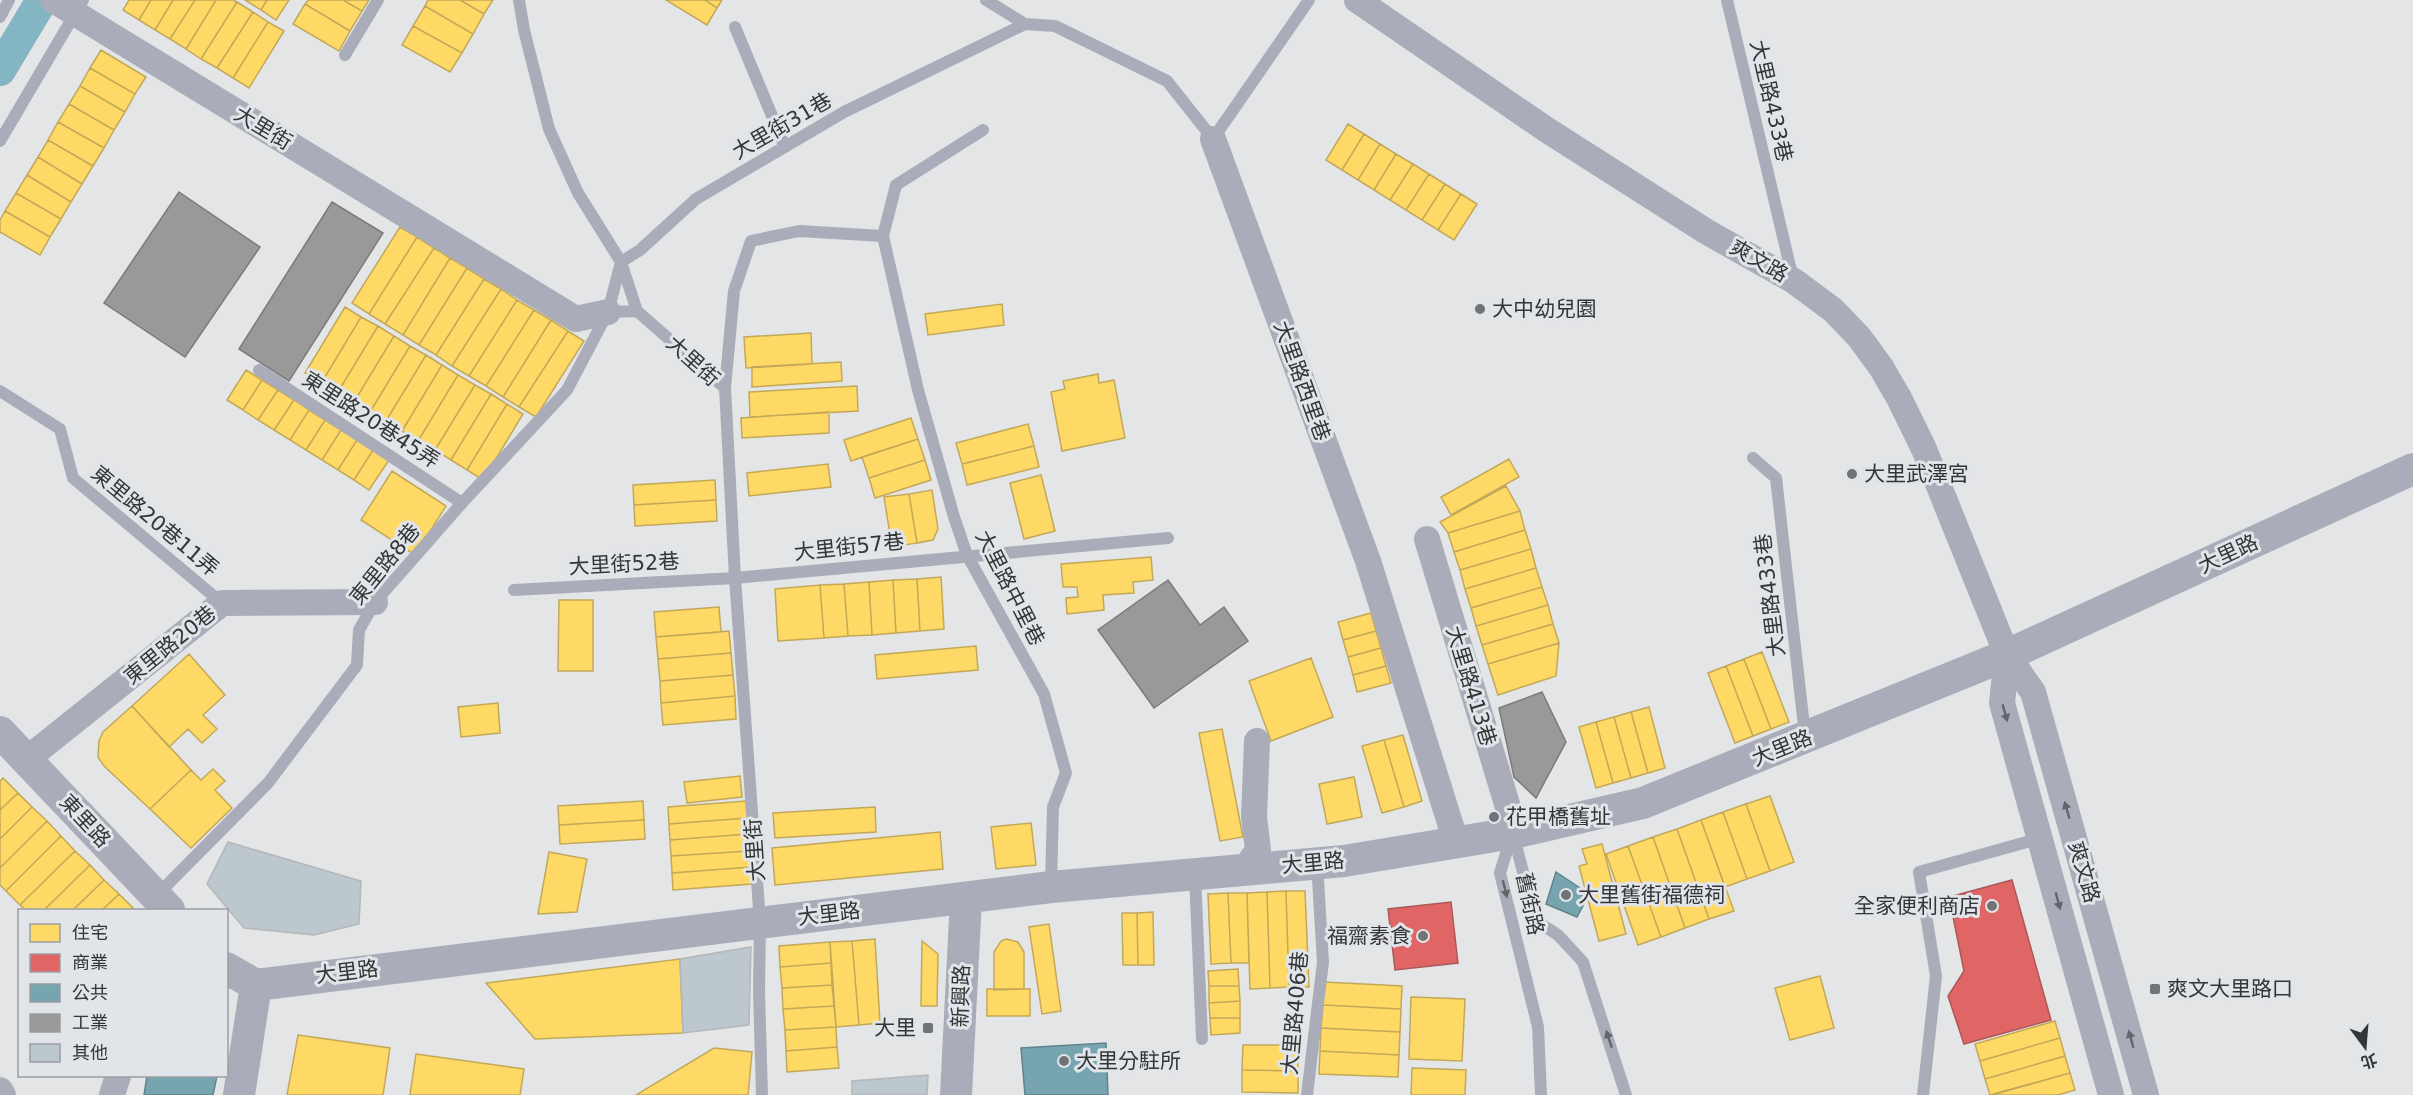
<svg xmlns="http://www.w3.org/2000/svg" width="2413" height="1095" viewBox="0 0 2413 1095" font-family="'DejaVu Sans','Noto Sans TC',sans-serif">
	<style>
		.homes { fill: #ffd966; stroke: #c2a858; stroke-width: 1.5 }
		.shops { fill: #e06666; stroke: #ac5758; stroke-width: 1.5 }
		.public { fill: #76a5af; stroke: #62838b; stroke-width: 1.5 }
		.industry { fill: #999; stroke: #7a7b7b; stroke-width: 1.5 }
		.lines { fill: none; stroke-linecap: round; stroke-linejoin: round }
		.canal { stroke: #84b5c3; stroke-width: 32 }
		.building { fill: #bcc7ce; stroke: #b5b7b9; stroke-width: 1.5 }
		.service { stroke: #aaadb9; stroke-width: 12 }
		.minor { stroke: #aaadb9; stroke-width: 26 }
		.tertiary { stroke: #aaadb9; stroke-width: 32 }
		.oneway { fill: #63656a }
		.poi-dot { fill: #717374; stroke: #e1e4e9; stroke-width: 2 }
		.labels { text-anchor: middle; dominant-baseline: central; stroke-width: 6; stroke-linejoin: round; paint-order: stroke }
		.street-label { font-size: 21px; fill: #333536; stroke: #e1e4e9 }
		.poi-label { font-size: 21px; fill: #333536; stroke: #e1e4e9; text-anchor: start }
	</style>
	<rect width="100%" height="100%" fill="#e3e5e7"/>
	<path class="homes" d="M129,0H151L139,20L123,10Z
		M151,0H173L155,30L139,20Z
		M173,0H195L170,39L155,30Z
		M195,0H216L186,49L170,39Z
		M216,0H233L237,2L201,59L186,49Z
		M245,0H267L261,10Z
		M267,0H289L276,20L261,10Z
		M308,0H343L362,11L350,31L305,4Z
		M343,0H369L362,11Z
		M428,0H460L484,14L473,34L425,6Z
		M460,0H493L484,14Z
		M666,0H705L717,8L707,25Z
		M705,0H722L717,8Z
		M237,2L253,12L217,68L201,59Z
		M305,4L350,31L339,51L293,24Z
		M425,6L473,34L462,53L413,26Z
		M253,12L268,22L233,78L217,68Z
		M268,22L284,31L249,88L233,78Z
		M413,26L462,53L450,72L402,45Z
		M101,50L146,77L135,94L90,68Z
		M90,68L135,94L125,112L80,86Z
		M80,86L125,112L114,130L69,104Z
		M69,104L114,130L104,148L58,122Z
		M58,122L104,148L93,166L48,140Z
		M1348,124L1364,134L1342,170L1326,160Z
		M1364,134L1380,144L1358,180L1342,170Z
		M48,140L93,166L82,184L38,157Z
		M1380,144L1396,154L1374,190L1358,180Z
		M1396,154L1413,164L1390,200L1374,190Z
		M38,157L82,184L71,202L27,175Z
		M1413,164L1429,174L1406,210L1390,200Z
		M1429,174L1445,184L1422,220L1406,210Z
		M27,175L71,202L61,219L16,193Z
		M1445,184L1461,194L1438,230L1422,220Z
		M16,193L61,219L50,237L5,211Z
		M1461,194L1477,204L1454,240L1438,230Z
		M5,211L50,237L40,255L0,232V220Z
		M400,227L417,237L369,314L352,303Z
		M417,237L434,248L385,324L369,314Z
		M434,248L450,258L403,335L385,324Z
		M450,258L467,268L419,345L403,335Z
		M467,268L484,279L436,355L419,345Z
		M484,279L501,289L452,366L436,355Z
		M501,289L517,300L469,376L452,366Z
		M517,300L534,310L486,386L469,376Z
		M1002,304L1004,325L928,335L925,314Z
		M345,307L361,317L322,382L305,373Z
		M534,310L551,320L503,397L486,386Z
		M361,317L378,326L338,392L322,382Z
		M551,320L568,331L519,407L503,397Z
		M378,326L394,336L354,402L338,392Z
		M568,331L584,341L536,417L519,407Z
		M811,333L812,364L746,368L744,337Z
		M394,336L410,346L370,412L354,402Z
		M410,346L426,355L386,421L370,412Z
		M426,355L442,365L402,431L386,421Z
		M841,362L842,381L752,387V367Z
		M442,365L458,375L418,441L402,431Z
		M246,370L262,380L243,410L227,400Z
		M1098,374L1099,383L1114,380L1125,438L1062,451L1051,392L1065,389L1063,381Z
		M458,375L475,385L435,450L418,441Z
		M262,380L278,390L258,420L243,410Z
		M475,385L491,394L451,460L435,450Z
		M857,386L858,411L750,417L749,392Z
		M278,390L294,400L274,430L258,420Z
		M491,394L507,404L467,470L451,460Z
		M294,400L309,410L290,440L274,430Z
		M507,404L523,414L483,480L467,470Z
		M309,410L325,420L306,450L290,440Z
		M829,412V433L742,438L741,418Z
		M911,418L918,439L851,461L844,440Z
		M325,420L341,430L322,460L306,450Z
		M1028,424L1034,446L962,464L956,443Z
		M341,430L357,440L338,470L322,460Z
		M918,439L925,460L869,478L862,457Z
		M357,440L373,450L354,480L338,470Z
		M1034,446L1039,467L967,485L962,464Z
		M373,450L389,460L369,490L354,480Z
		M1509,459L1519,477L1451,515L1441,497Z
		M925,460L931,480L875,498L869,478Z
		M828,464L831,487L749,496L747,473Z
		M392,471L446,506L415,555L361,520Z
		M1041,475L1055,531L1024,539L1010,483Z
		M715,480L716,500L634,505L633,485Z
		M1506,486L1520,511L1448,533L1440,522Z
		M932,490L938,529L933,540L917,543L909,494Z
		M909,494L917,543L892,547L884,497Z
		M716,500L717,521L635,526L634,505Z
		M1520,511L1525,530L1454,552L1448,533Z
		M1525,530L1531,549L1460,570L1454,552Z
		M1531,549L1536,568L1465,589L1460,570Z
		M1151,557L1153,580L1133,582L1134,593L1103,595L1104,610L1067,614L1066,598L1078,597L1077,587H1063L1061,564Z
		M1536,568L1542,587L1471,608L1465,589Z
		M941,577L944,629L920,631L917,579Z
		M917,579L920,631L896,633L893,580Z
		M893,580L896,633L872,635L869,582Z
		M869,582L872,635L848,636L844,584Z
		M844,584L848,636L824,638L820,585Z
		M820,585L824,638L778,641L775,589Z
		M1542,587L1548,605L1476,626L1471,608Z
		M559,600H593V671H558Z
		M1548,605L1553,624L1482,645L1476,626Z
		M719,607L721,632L656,637L654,612Z
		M1371,613L1376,631L1343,640L1338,622Z
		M1553,624L1559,643L1488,664L1482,645Z
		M729,631L731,653L658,659L656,637Z
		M1376,631L1381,648L1348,657L1343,640Z
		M1559,643L1556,676L1498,695L1488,664Z
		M976,646L978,670L877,679L875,655Z
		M1381,648L1386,666L1353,675L1348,657Z
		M1762,652L1789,722L1771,729L1744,659Z
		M731,653L733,675L660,681L658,659Z
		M189,654L225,695L203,715L217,729L202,743L188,729L169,747L132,706Z
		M1311,658L1333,717L1271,741L1249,681Z
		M1744,659L1771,729L1753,736L1726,666Z
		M1386,666L1391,683L1357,692L1353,675Z
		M1726,666L1753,736L1735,743L1708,673Z
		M733,675L735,696L661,703L660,681Z
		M735,696L736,719L663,725L661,703Z
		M498,703L500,733L461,737L458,707Z
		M132,706L191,770L150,809L104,766L98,757L99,741L103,732Z
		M1649,707L1665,768L1648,773L1631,712Z
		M1631,712L1648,773L1631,778L1614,717Z
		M1614,717L1631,778L1613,783L1596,722Z
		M1596,722L1613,783L1596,788L1579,727Z
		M1222,729L1243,837L1220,841L1199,733Z
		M1403,735L1422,801L1404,807L1384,740Z
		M1384,740L1404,807L1382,813L1362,746Z
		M213,769L225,781L215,790L232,808L191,848L150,809L191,770L201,780Z
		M740,776L742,797L687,803L684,782Z
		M1354,777L1362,817L1327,824L1319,784Z
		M3,778L18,793L0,810V781Z
		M18,793L32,807L0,839V810Z
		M1770,796L1794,862L1770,871L1746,804Z
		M643,801L644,820L559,825L558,806Z
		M746,801L747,818L669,824L668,807Z
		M1746,804L1770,871L1747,879L1723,812Z
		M32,807L47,821L0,868V839Z
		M875,807L876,832L775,838L773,813Z
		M1723,812L1747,879L1725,887L1701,820Z
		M747,818L748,834L670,840L669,824Z
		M644,820L645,839L560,844L559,825Z
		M1701,820L1734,911L1709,919L1677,829Z
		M47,821L61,836L6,891L0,885V868Z
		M1031,823L1036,865L996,869L991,827Z
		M1677,829L1709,919L1685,928L1653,837Z
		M940,832L943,869L775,885L772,848Z
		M748,834L749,851L671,856L670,840Z
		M61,836L75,851L20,905L6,891Z
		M1653,837L1685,928L1661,937L1628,846Z
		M1602,844L1626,934L1599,941L1579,866L1587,864L1582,849Z
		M1628,846L1661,937L1638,945L1606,854Z
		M75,851L90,865L44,910H26L20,905Z
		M749,851L751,867L672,873L671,856Z
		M549,852L587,859L577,912L538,914Z
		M90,865L104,880L73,910H44Z
		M751,867L752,884L673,890L672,873Z
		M104,880L119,894L102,910H73Z
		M1286,891L1289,987L1270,988L1267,892Z
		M1286,891H1305L1309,987H1289Z
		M1267,892L1270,988L1250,989L1247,893Z
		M1228,893L1231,963L1211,964L1208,894Z
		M1228,893H1247L1249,963H1231Z
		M119,894L133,908L131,910H102Z
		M1153,912L1154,965H1138L1137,913Z
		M1122,913H1137L1138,965H1123Z
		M1049,924L1061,1011L1042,1014L1029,927Z
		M875,939L880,1023L859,1025L852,941Z
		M1006,939L1018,942L1024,952V989L994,990V952L1001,941Z
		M852,941L859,1025L836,1027L830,942Z
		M922,941L938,954L937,1006H921Z
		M830,942L831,963L780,967L779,946Z
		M680,959L683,1033L535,1039L486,983Z
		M831,963L832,985L782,988L780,967Z
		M1238,969L1239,986H1209L1208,971Z
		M1820,976L1834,1028L1790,1040L1775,988Z
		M1324,982L1402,986L1401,1009L1323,1005Z
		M832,985L834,1006L783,1009L782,988Z
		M1209,986H1239L1240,1001L1209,1003Z
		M987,989H1030V1016H987Z
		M1411,997L1465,999L1462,1061L1409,1059Z
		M1240,1001V1018H1210L1209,1003Z
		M1323,1005L1401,1009L1400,1032L1321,1028Z
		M834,1006L836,1027L785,1030L783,1009Z
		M1210,1018H1240V1033L1211,1035Z
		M2055,1021L2060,1038L1980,1061L1975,1044Z
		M836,1027L837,1047L786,1051L785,1030Z
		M1321,1028L1400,1032L1399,1055L1320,1051Z
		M298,1035L390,1048L383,1095H287Z
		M2060,1038L2065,1056L1985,1079L1980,1061Z
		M1243,1045H1298V1071L1242,1070Z
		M837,1047L839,1068L787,1072L786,1051Z
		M714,1048L752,1052L748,1095H636Z
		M1320,1051L1399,1055L1398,1077L1319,1074Z
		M416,1054L524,1069L520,1095H410Z
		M2065,1056L2070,1073L1990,1095L1985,1079Z
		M1412,1068L1466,1070L1465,1095H1411Z
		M1242,1070L1298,1071V1093L1242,1092Z
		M2070,1073L2075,1090L2058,1095H1992Z"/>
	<path class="shops" d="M2012,880L2051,1020L1964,1044L1948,996L1964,971L1949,897Z
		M1451,902L1458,963L1395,970L1388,909Z"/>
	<path class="public" d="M1556,872L1580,888L1585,902L1577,917L1546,904Z
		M1106,1043L1108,1095H1025L1021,1048Z
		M147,1076H217L213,1095H144Z"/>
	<path class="industry" d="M179,192L260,247L185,357L104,303Z
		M332,202L383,233L289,381L239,349Z
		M1168,580L1200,625L1224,607L1248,641L1154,708L1098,630Z
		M1542,692L1566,742L1536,798L1514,777L1499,708Z"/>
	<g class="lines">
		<path class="canal" d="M0,70L42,0"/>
	</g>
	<path class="building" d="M228,842L361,881L359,924L314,935L244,928L207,884Z
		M751,947L749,1025L683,1033L680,959Z
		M928,1075L927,1095H852V1081Z"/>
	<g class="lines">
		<path class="service" d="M519,0L524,30L549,129L578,193L621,262L637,311
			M986,0L1025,24L1055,26L1167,81L1213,139L1309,0
			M1727,0L1793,279
			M0,17L9,0
			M735,27L785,147
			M345,55L378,0
			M983,130L896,185L883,236L918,390L954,517L967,555L1044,694L1066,773L1053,807L1051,885
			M0,141L83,0
			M608,312L637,311L725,388L735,578L760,922L759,992L762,1095
			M259,370L462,503
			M725,388L734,291L751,241L799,231L883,236
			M0,391L60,429L73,478L222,603
			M1753,458L1776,478L1805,735
			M514,590L735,578L1168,538
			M1513,833L1534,915L1541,924L1558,935L1583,962L1626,1095
			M1512,834L1500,873L1538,1027L1541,1095
			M1195,875L1202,1039
			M157,895L268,783L357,665L359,630L375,602L462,503L567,390L608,312L621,262L640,250L696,199L844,112L1025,24
			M1307,1095L1323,962L1317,863
			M1923,1095L1936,976L1919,872L2041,838"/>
		<path class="minor" d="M53,0L576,319L608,312
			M1357,0L1547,130L1707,232L1794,281L1833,310L1859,337L1881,367L1899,398L1924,449L2007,655L2033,692L2146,1095
			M1213,139L1368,561L1456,842
			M1427,539L1510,814L1513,833
			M2007,655L2002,703L2111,1095
			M27,759L222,603L375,602
			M1244,870L1258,850L1254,817L1257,741
			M0,1090L3,1095
			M112,1095L118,1076"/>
		<path class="tertiary" d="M0,732L169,910
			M226,968L256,985
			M256,985L1051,887L1344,861L1513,833L1643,803L2007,655L2413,469
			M239,1095L256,985
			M956,1095L966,898"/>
	</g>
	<defs><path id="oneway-solid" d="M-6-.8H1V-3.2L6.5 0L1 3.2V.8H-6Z" transform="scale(1.5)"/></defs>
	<g class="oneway">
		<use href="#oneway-solid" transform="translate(2005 713) rotate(74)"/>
		<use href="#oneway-solid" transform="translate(2067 810) rotate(-106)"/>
		<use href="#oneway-solid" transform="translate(1505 889) rotate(76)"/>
		<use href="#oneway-solid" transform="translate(2058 901) rotate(75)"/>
		<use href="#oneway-solid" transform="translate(1609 1039) rotate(-108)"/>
		<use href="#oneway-solid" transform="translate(2131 1039) rotate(-105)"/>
	</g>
	<g class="poi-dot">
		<circle cx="1480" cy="309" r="6"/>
		<circle cx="1852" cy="474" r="6"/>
		<circle cx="1494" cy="817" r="6"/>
		<circle cx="1566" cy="895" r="6"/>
		<circle cx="1992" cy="906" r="6"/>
		<circle cx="1423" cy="936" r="6"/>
		<rect x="2149" y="983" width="12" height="12" rx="3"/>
		<rect x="922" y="1022" width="12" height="12" rx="3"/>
		<circle cx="1064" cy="1061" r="6"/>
	</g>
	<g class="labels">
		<g class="street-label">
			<text transform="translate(1771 101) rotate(77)">大里路433巷</text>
			<text transform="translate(782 126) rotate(-30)">大里街31巷</text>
			<text transform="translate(263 128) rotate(31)">大里街</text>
			<text transform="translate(1759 261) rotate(30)">爽文路</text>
			<text transform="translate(693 361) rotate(42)">大里街</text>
			<text transform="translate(1302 381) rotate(70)">大里路西里巷</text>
			<text transform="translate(371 420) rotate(33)">東里路20巷45弄</text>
			<text transform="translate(155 521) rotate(40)">東里路20巷11弄</text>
			<text transform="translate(849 547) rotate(-6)">大里街57巷</text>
			<text transform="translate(2228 554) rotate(-25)">大里路</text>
			<text transform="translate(385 564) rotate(-51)">東里路8巷</text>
			<text transform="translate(624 564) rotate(-3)">大里街52巷</text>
			<text transform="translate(1010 588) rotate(63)">大里路中里巷</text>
			<text transform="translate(1770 595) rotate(-97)">大里路433巷</text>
			<text transform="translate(170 645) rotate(-39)">東里路20巷</text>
			<text transform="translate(1471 686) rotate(73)">大里路413巷</text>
			<text transform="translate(1782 748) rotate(-22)">大里路</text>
			<text transform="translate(85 821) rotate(47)">東里路</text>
			<text transform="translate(755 850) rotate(-94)">大里街</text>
			<text transform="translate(1313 863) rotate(-5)">大里路</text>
			<text transform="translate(2084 872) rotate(74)">爽文路</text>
			<text transform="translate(1530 904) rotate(78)">舊街路</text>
			<text transform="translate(829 914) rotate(-7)">大里路</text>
			<text transform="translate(347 972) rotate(-7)">大里路</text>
			<text transform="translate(961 996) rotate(-88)">新興路</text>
			<text transform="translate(1295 1013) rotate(-85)">大里路406巷</text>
		</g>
		<g class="poi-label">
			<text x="1492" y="309">大中幼兒園</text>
			<text x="1864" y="474">大里武澤宮</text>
			<text x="1506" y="817">花甲橋舊址</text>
			<text x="1578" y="895">大里舊街福德祠</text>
			<text x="1980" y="906" text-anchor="end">全家便利商店</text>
			<text x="1411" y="936" text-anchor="end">福齋素食</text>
			<text x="2167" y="989">爽文大里路口</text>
			<text x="916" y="1028" text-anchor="end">大里</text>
			<text x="1076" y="1061">大里分駐所</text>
		</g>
	</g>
	<rect x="18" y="909" width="210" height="168" fill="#e1e4e9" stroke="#9b9ea1" stroke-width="1.5"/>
	<rect x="30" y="924" width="30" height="18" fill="#ffd966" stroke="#9b9ea1" stroke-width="1.5"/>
	<text x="72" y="939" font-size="18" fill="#333536">住宅</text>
	<rect x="30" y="954" width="30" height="18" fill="#e06666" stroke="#9b9ea1" stroke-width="1.5"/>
	<text x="72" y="969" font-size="18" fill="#333536">商業</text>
	<rect x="30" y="984" width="30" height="18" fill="#76a5af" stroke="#9b9ea1" stroke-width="1.5"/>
	<text x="72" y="999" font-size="18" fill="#333536">公共</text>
	<rect x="30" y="1014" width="30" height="18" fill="#999999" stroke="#9b9ea1" stroke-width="1.5"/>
	<text x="72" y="1029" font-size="18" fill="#333536">工業</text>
	<rect x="30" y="1044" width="30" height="18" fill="#bcc7ce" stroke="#9b9ea1" stroke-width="1.5"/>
	<text x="72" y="1059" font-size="18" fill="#333536">其他</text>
	<g transform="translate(2365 1047) rotate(164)" stroke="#e1e4e9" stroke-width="4.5" paint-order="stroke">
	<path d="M0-4.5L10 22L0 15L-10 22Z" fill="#333536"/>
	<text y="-9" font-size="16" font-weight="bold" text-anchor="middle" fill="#333536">北</text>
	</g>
</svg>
